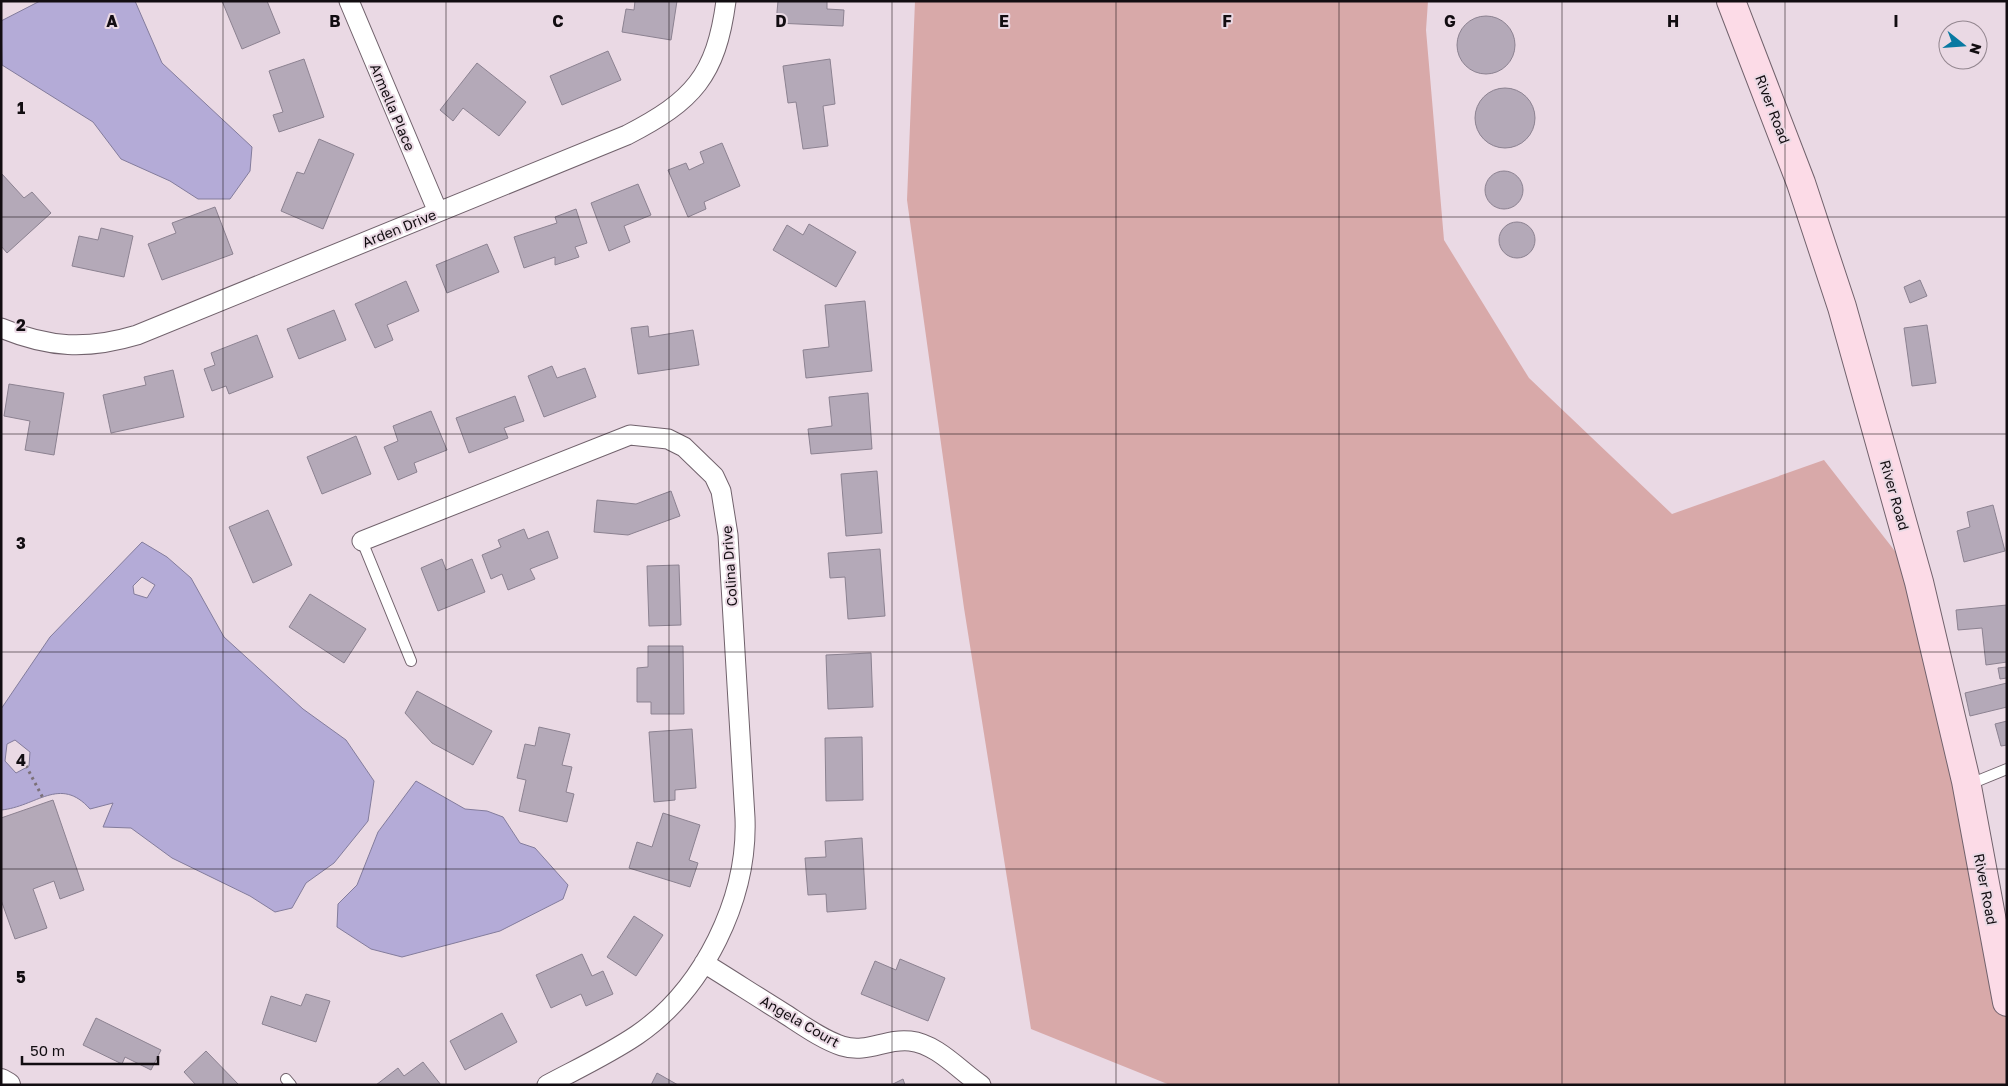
<svg xmlns="http://www.w3.org/2000/svg" width="2008" height="1086" viewBox="0 0 2008 1086" font-family="'Golos Text',sans-serif">
	<style>
		.green { fill: #d8a9a9 }
		.water { fill: #b4abd7; stroke: #837c9c; fill-rule: evenodd }
		.building { fill: #b4a9b8; stroke: #8c8291 }
		.lines { fill: none; stroke-linecap: round; stroke-linejoin: round }
		.service-casing { stroke: #71626c; stroke-width: 12 }
		.minor-casing { stroke: #71626c; stroke-width: 21 }
		.tertiary-casing { stroke: #71626c; stroke-width: 26 }
		.secondary-casing { stroke: #71626c; stroke-width: 30 }
		.path { stroke: #7b7077; stroke-width: 3; stroke-dasharray: 2.5 4; stroke-linecap: butt }
		.service { stroke: #fff; stroke-width: 10 }
		.minor { stroke: #fff; stroke-width: 19 }
		.tertiary { stroke: #fff; stroke-width: 24 }
		.secondary { stroke: #fcdbe7; stroke-width: 28 }
		.grid { fill: none; stroke: #120d11; stroke-width: 1; stroke-opacity: 0.55 }
		.labels { text-anchor: middle; dominant-baseline: central; stroke-width: 4; stroke-linejoin: round; paint-order: stroke }
		.street-label { font-size: 14px; fill: #120d11; stroke: #ead9e4 }
		.grid-label { font-size: 16px; text-anchor: middle; font-weight: bold; fill: #120d11; stroke: #ead9e4; stroke-width: 4; stroke-linejoin: round; paint-order: stroke }
	</style>
	<rect width="100%" height="100%" fill="#ead9e4"/>
	<path class="green" d="M915,1H1428L1426,30L1444,240L1529,378L1672,514L1824,460L1919,582L2007,1002V1085H1170L1031,1029L964,608L907,200Z"/>
	<path class="water" d="M40,1H135L162,63L252,147L250,171L230,199H198L170,181L121,159L93,122L2,65L1,21Z
		M142,542L167,557L191,578L224,637L303,709L346,740L374,781L368,821L334,863L306,883L292,908L275,912L250,896L172,858L131,828L103,827L113,803L90,809C60,775 36,807 1,810V709L50,637ZM142,577L155,585L147,598L134,594L133,586ZM15,740L30,752L29,766L16,773L5,761L7,744Z
		M416,781L465,809L487,811L503,817L520,843L535,848L568,885L563,899L500,931L402,957L371,949L337,927L338,904L357,885L378,832Z"/>
	<path class="building" d="M222,1H267L280,33L242,49Z
		M635,1H677L671,40L622,32L626,9L634,10Z
		M778,1H827V9L844,10L843,26L776,23Z
		M1457 45a29 29 0 1 1 58 0a29 29 0 1 1-58 0Z
		M608,51L621,80L562,105L550,76Z
		M304,59L324,117L279,132L273,115L283,112L269,71Z
		M830,59L835,104L823,106L828,146L803,149L796,102L788,103L783,66Z
		M477,63L526,102L499,136L463,108L453,121L440,110Z
		M1475 118a30 30 0 1 1 60 0a30 30 0 1 1-60 0Z
		M319,139L354,154L323,229L281,211L297,172L304,174Z
		M722,143L740,186L704,202L706,209L688,217L668,170L686,163L689,170L704,163L700,152Z
		M1485 190a19 19 0 1 1 38 0a19 19 0 1 1-38 0Z
		M2,174L24,198L32,192L51,213L7,253L1,246Z
		M638,184L651,215L624,226L630,242L609,251L591,203Z
		M215,207L233,254L162,280L148,244L176,233L172,223Z
		M576,209L587,243L575,247L579,257L555,265V257L524,268L514,237L557,223L555,217Z
		M1499 240a18 18 0 1 1 36 0a18 18 0 1 1-36 0Z
		M809,224L856,252L836,287L773,250L787,225L803,235Z
		M101,228L133,236L124,277L72,266L79,236L98,240Z
		M487,244L499,272L447,293L436,265Z
		M1920,280L1927,296L1910,303L1904,287Z
		M406,281L419,311L387,325L393,340L375,348L355,304Z
		M865,301L872,371L806,378L803,350L829,347L825,305Z
		M334,310L346,340L299,359L287,329Z
		M1927,325L1936,383L1912,386L1904,328Z
		M648,326L649,337L693,330L699,365L638,374L631,328Z
		M257,335L273,377L229,394L226,386L212,391L204,369L215,365L211,353Z
		M552,366L557,378L585,368L596,397L544,417L528,376Z
		M173,370L184,417L111,433L103,395L146,385L144,377Z
		M9,384L64,393L54,455L25,450L30,421L4,416Z
		M868,393L872,449L811,454L808,429L832,426L829,397Z
		M515,396L524,421L504,428L508,438L469,453L456,418Z
		M431,411L447,450L414,463L417,472L398,480L384,447L398,441L393,426Z
		M356,436L371,474L322,494L307,457Z
		M877,471L882,533L846,536L841,474Z
		M671,491L680,516L628,535L594,532L597,500L636,504Z
		M1993,505L2005,551L1964,562L1957,531L1970,527L1967,512Z
		M268,510L292,565L253,583L229,527Z
		M524,529L528,539L548,531L558,558L530,569L535,579L508,590L502,574L491,579L482,555L501,547L498,540Z
		M880,549L885,616L848,619L845,577L830,578L828,553Z
		M442,559L446,570L472,559L485,592L438,611L421,568Z
		M679,565L681,625L649,626L647,566Z
		M310,594L366,629L344,663L289,627Z
		M2007,605V662L1986,665L1982,628L1958,630L1956,610Z
		M648,646H683L684,714H651V702H637V668L648,667Z
		M871,653L873,707L828,709L826,655Z
		M2006,667L2007,678L2000,679L1998,668Z
		M2007,683V707L1970,716L1965,693Z
		M417,691L492,731L473,765L432,743L405,713Z
		M2007,721V745L2001,746L1995,724Z
		M539,727L570,734L562,765L572,767L566,792L574,794L567,822L519,811L526,780L517,778L525,744L535,746Z
		M692,729L696,788L675,790V800L654,802L649,732Z
		M862,737L863,800L826,801L825,738Z
		M53,800L84,890L60,899L54,881L33,889L47,928L15,939L1,900V818Z
		M663,813L700,825L689,860L698,863L690,887L629,868L637,842L652,847Z
		M862,838L866,909L827,912L826,894L808,895L805,858L826,857L825,841Z
		M634,916L663,935L636,976L607,957Z
		M582,954L592,976L603,971L613,994L586,1006L581,994L551,1008L536,975Z
		M900,959L945,978L928,1021L861,994L875,961L896,970Z
		M306,994L330,1001L316,1042L262,1024L271,996L301,1006Z
		M502,1013L517,1042L465,1070L450,1041Z
		M96,1018L161,1050L151,1070L125,1057L122,1064L83,1045Z
		M206,1051L239,1085H196L184,1072Z
		M423,1062L441,1085H376L398,1068L404,1076Z
		M657,1073L678,1085H651Z
		M903,1079L905,1085H891Z"/>
	<g class="lines">
		<defs>
			<path id="service" d="M362,541L411,661
				M1967,781L1975,782L2007,769
				M286,1079L291,1085"/>
			<path id="minor" d="M349,1L438,212
				M1,328C49,348 87,350 137,335L627,135C693,101 716,76 726,1
				M362,541L630,435L668,439L684,447L714,476L721,491L728,535L745,818C748,899 704,989 637,1035C609,1054 577,1069 547,1085
				M704,963C730,979 756,996 782,1012C801,1024 821,1039 842,1046C867,1054 886,1038 910,1041C937,1044 959,1070 981,1085"/>
			<path id="tertiary" d="M1,1081L8,1085"/>
			<path id="secondary" d="M1731,1L1801,183L1842,307L1919,582L1966,781L2007,1002"/>
		</defs>
		<use href="#service" class="service-casing"/>
		<use href="#minor" class="minor-casing"/>
		<use href="#tertiary" class="tertiary-casing"/>
		<use href="#secondary" class="secondary-casing"/>
		<path class="path" d="M23,760L44,800"/>
		<use href="#service" class="service"/>
		<use href="#minor" class="minor"/>
		<use href="#tertiary" class="tertiary"/>
		<use href="#secondary" class="secondary"/>
	</g>
	<path class="grid" d="M223,1V1085M446,1V1085M669,1V1085M892,1V1085M1116,1V1085M1339,1V1085M1562,1V1085M1785,1V1085M1,217H2007M1,434H2007M1,652H2007M1,869H2007"/>
	<g class="labels">
		<g class="street-label">
			<text transform="translate(393 107) rotate(67)">Armella Place</text>
			<text transform="translate(1773 109) rotate(69)">River Road</text>
			<text transform="translate(399 228) rotate(-22)">Arden Drive</text>
			<text transform="translate(1895 495) rotate(74)">River Road</text>
			<text transform="translate(729 566) rotate(-94)">Colina Drive</text>
			<text transform="translate(1986 889) rotate(79)">River Road</text>
			<text transform="translate(800 1021) rotate(30)">Angela Court</text>
		</g>
	</g>
	<g class="grid-label">
		<text x="112" y="27">A</text>
		<text x="335" y="27">B</text>
		<text x="558" y="27">C</text>
		<text x="781" y="27">D</text>
		<text x="1004" y="27">E</text>
		<text x="1227" y="27">F</text>
		<text x="1450" y="27">G</text>
		<text x="1673" y="27">H</text>
		<text x="1896" y="27">I</text>
		<text x="21" y="114">1</text>
		<text x="21" y="331">2</text>
		<text x="21" y="549">3</text>
		<text x="21" y="766">4</text>
		<text x="21" y="983">5</text>
	</g>
	<rect width="2008" height="1086" fill="none" stroke="#120d11" stroke-width="5"/>
	<g transform="translate(1963 45) rotate(107)"><circle r="24" fill="#ead9e4" stroke="#948790"/>
	<path d="M0-4L9 19L0 12L-9 19Z" fill="#0879a2"/>
	<text y="-8" font-size="14" font-weight="bold" text-anchor="middle" fill="#120d11">N</text>
	</g>
	<path d="M22 1056v8h136v-8" fill="none" stroke="#120d11" stroke-width="2.5"/>
	<text x="30" y="1056" font-size="15" fill="#120d11" stroke="#ead9e4" stroke-width="4" paint-order="stroke">50 m</text>
</svg>
